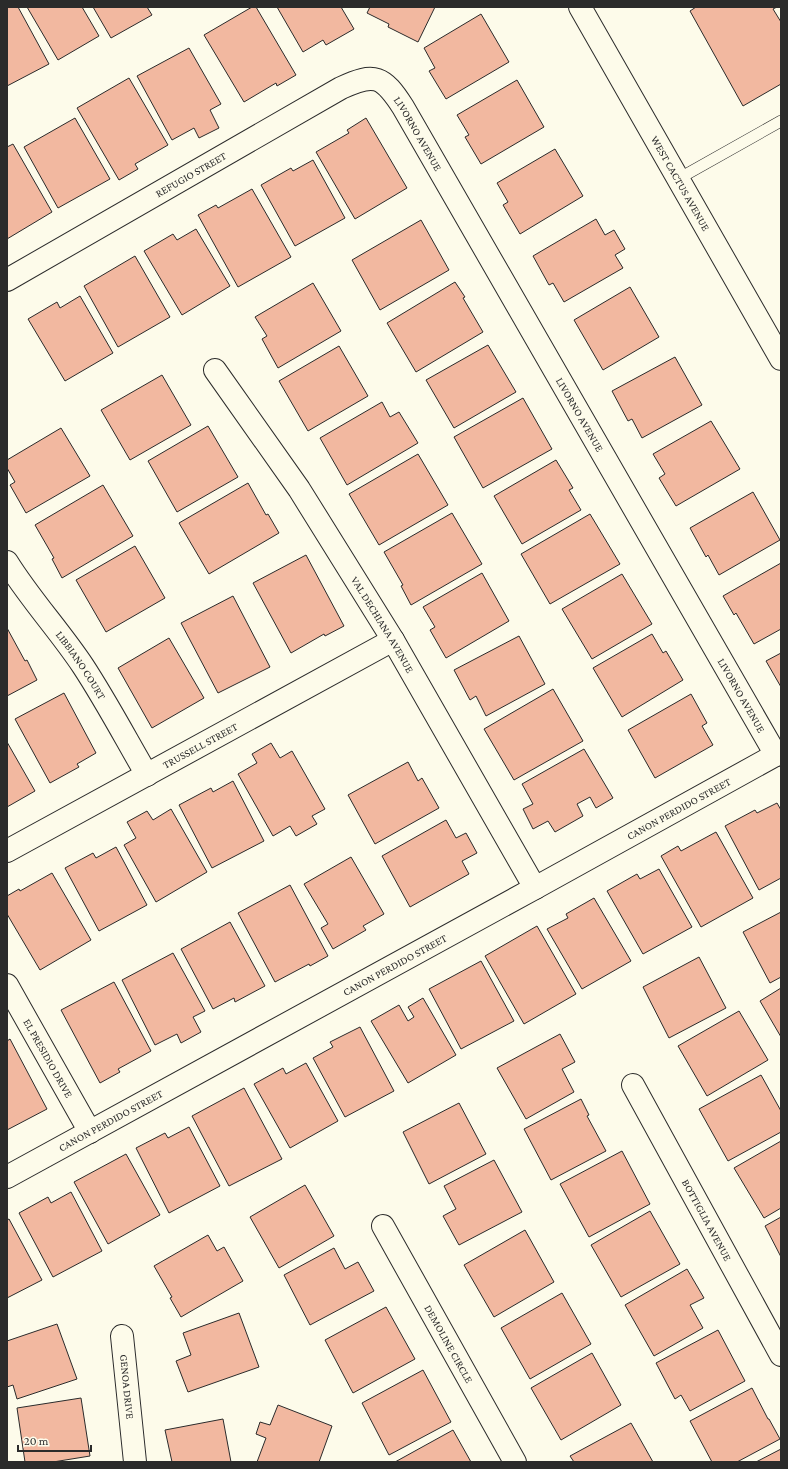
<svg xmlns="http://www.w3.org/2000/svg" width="788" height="1469" viewBox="0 0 788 1469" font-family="'Crimson Pro',serif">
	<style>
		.building { fill: #f2b8a0; stroke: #2b2b2b }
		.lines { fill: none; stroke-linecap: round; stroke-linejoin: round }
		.lane-casing { stroke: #2b2b2b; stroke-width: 12 }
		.street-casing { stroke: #2b2b2b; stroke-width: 24 }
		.primary-casing { stroke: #2b2b2b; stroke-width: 24 }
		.lane { stroke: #fdfbea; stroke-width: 11 }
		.street { stroke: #fdfbea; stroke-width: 22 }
		.primary { stroke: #fdfbea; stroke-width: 22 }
		.labels { text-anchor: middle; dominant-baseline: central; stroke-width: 3; stroke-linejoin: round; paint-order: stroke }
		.street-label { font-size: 11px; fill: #2b2b2b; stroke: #fdfbea }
	</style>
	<rect width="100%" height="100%" fill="#fdfbea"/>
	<path class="building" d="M10,7H18L49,64L7,86V8Z
		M27,7H82L99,36L58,60Z
		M93,7H147L152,15L111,38Z
		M252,7H256L296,75L277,86L276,83L244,102L204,35Z
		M277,7H341L354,29L326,45L323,40L303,52Z
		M370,7H435L418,42L388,27L389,24L367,13Z
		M696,7H777L773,9L781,22V84L743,106L690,11Z
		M481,14L509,62L446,99L429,71L435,68L424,48Z
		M189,48L221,104L210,110L219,128L199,138L194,128L172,140L137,76Z
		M129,78L168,145L135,164L138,169L119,180L77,108Z
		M517,80L544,127L481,164L465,137L469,135L457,115Z
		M75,118L110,179L58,208L24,147Z
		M366,118L407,188L355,219L316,152L349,133L347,130Z
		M13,144L52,212L7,239V147Z
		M555,149L583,196L520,234L503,205L508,202L497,183Z
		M313,160L345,218L295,246L261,185L291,168L293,171Z
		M252,189L291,257L238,287L198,215L216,205L218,208Z
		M596,219L605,235L614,230L625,249L615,255L623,268L564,302L553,283L549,285L533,256Z
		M421,220L449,270L380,310L352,260Z
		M196,229L230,286L182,315L144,251L173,234L177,240Z
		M135,256L170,317L118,347L84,286Z
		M455,282L465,297L463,298L483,332L416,372L387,323Z
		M313,283L341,331L278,368L262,339L267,336L255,317Z
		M630,287L659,337L603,370L574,320Z
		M80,296L113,353L65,381L28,319L57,302L60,308Z
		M488,345L516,392L454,428L426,380Z
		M339,346L368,396L308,431L279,381Z
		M675,357L702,405L642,438L632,419L628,421L612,391Z
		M162,375L191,425L130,460L101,410Z
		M523,398L552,449L483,488L454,437Z
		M382,402L390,417L399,412L418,443L347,485L320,438Z
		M711,421L740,469L676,506L659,478L665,474L653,454Z
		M208,426L238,477L177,512L148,461Z
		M61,428L90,476L26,513L10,485L15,482L7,468V460Z
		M418,454L448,505L379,545L349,494Z
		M556,460L573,488L569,490L581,510L522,544L494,496Z
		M248,483L266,515L268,514L279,533L209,574L179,523Z
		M103,485L133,536L62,578L52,559L54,558L35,525Z
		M753,492L780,540L719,575L708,555L706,557L690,528Z
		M452,513L482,564L411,605L401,586L403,585L384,552Z
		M590,514L620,564L550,604L521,554Z
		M135,546L165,598L106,632L76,580Z
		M306,555L344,626L325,636L324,634L291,653L253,583Z
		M781,563V629L754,644L736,613L734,615L723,596Z
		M482,573L509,621L446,658L430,630L435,627L423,607Z
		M622,574L652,624L592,659L562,609Z
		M233,596L270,667L218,693L181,623Z
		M7,628L25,661L27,660L37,680L7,696Z
		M652,634L663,653L666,651L683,680L622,717L593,668Z
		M519,636L545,684L486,716L476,696L470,700L454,670Z
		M169,638L204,698L152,728L118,668Z
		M781,653V687L766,661Z
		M553,689L583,741L514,780L484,729Z
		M64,693L96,753L77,764L79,767L50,783L15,719Z
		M691,694L707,723L702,726L713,745L655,778L628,730Z
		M7,742L35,791L7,807Z
		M271,743L280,758L292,751L325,809L312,816L317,824L296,836L290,826L273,836L238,774L257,763L252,754Z
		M584,749L613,798L596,808L590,797L577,804L583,816L555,832L548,821L533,829L523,809L533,804L522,784Z
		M408,762L418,781L422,778L439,808L375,844L348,795Z
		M233,781L264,841L212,868L179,805L211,788L213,792Z
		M777,803L781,810V878L759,890L725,826L755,810L757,813Z
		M171,809L207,872L156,902L124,845L136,838L127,822L147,811L153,820Z
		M446,820L456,838L466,833L477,853L462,861L469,874L410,907L382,856Z
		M716,832L753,898L701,927L661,856L678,846L681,851Z
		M116,847L147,905L99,931L65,868L93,853L96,858Z
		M351,857L384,914L363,926L366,930L333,949L321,928L328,924L304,884Z
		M659,869L692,927L643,954L607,891L637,874L640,879Z
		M52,873L91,940L40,970L7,914V896L19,889L20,891Z
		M290,885L328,956L310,966L309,964L275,982L238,913Z
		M594,898L631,961L582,989L547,929L568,918L566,914Z
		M781,912V977L770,983L743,932Z
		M230,922L265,986L235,1002L234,998L213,1009L181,949Z
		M537,926L576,994L524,1024L485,956Z
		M173,953L205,1011L193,1017L201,1032L181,1043L177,1034L155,1045L122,980Z
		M699,957L726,1008L669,1038L643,987Z
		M481,961L514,1021L461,1049L429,989Z
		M114,982L151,1051L118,1069L120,1072L100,1083L61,1010Z
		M781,988V1037L760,1001Z
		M423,998L456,1055L408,1083L371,1021L399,1005L408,1021L414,1017L408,1007Z
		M739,1011L768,1060L707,1096L678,1046Z
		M360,1027L394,1091L345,1117L313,1058L333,1047L330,1042Z
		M560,1034L575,1062L562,1069L574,1092L526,1119L497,1068Z
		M10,1039L47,1109L7,1130V1041Z
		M306,1063L338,1121L290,1148L254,1084L283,1068L286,1074Z
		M761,1075L781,1111V1132L728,1161L699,1109Z
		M244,1088L282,1159L229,1186L192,1116Z
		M581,1099L589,1115L587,1116L606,1151L551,1180L524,1129Z
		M459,1103L486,1154L429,1184L403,1132Z
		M189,1127L220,1186L169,1213L136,1148L165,1133L168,1138Z
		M781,1141V1208L764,1218L734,1168Z
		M622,1151L650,1204L589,1237L560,1184Z
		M126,1154L160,1215L108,1244L74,1182Z
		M494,1160L522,1212L459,1245L443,1216L456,1209L444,1186Z
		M305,1185L334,1236L279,1268L250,1217Z
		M71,1192L102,1251L53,1277L19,1213L48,1197L51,1203Z
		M650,1211L680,1264L621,1297L591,1245Z
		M781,1217V1257L765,1226Z
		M9,1219L42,1280L7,1298V1220Z
		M525,1230L554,1282L494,1317L464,1265Z
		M208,1235L217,1251L224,1247L243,1281L181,1317L170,1298L172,1297L154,1266Z
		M334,1248L345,1269L358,1262L374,1291L310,1325L284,1275Z
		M687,1269L704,1298L690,1305L703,1328L654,1356L625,1305Z
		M562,1293L591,1344L530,1379L501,1328Z
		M386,1307L415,1359L353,1393L325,1340Z
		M239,1313L259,1367L188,1392L176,1361L191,1355L183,1333Z
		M57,1324L77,1379L17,1399L13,1385L7,1387V1341Z
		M718,1330L745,1381L690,1411L681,1395L675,1399L656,1363Z
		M592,1353L621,1405L561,1440L531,1388Z
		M423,1370L451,1422L389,1455L362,1403Z
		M752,1388L768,1419H769L780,1439L737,1462H712L690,1421Z
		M81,1398L90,1456L53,1462H25L17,1408Z
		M278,1405L332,1426L319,1462H257L266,1438L256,1434L260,1422L270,1425Z
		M223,1419L231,1462H172L165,1430Z
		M631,1423L653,1462H574L570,1456Z
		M453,1430L471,1462H395Z
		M781,1449V1462H756Z"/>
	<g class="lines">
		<defs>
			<path id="lane" d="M678,179L781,121"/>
			<g id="street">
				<path id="s1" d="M7,280L341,88C375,72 383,76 403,107L776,755"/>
				<path id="s2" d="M215,370L299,489L393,640L535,888"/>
				<path id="s3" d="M7,562C30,599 59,630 83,666C106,701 126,739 147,775"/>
				<path id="s4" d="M7,851L393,640"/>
				<path id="s5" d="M7,985L90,1132"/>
				<path id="s6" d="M633,1085L781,1355"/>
				<path id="s7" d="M7,1177L535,888L781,752"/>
				<path id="s8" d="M383,1226L515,1462"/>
				<path id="s9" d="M122,1336L135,1462"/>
			</g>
			<g id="primary">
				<path id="s10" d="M580,7L781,359"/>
			</g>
		</defs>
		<use href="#lane" class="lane-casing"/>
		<use href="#street" class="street-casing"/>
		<use href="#primary" class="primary-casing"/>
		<use href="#lane" class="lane"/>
		<use href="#street" class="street"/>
		<use href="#primary" class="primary"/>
	</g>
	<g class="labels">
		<g class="street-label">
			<text stroke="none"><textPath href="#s1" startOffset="492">LIVORNO AVENUE</textPath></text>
			<text stroke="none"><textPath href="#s1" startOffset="212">REFUGIO STREET</textPath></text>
			<text stroke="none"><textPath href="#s10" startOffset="203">WEST CACTUS AVENUE</textPath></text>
			<text stroke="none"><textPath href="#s1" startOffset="816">LIVORNO AVENUE</textPath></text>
			<text stroke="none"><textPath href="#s2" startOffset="305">VAL DECHIANA AVENUE</textPath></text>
			<text stroke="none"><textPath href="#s3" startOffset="127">LIBBIANO COURT</textPath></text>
			<text stroke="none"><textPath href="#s1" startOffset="1140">LIVORNO AVENUE</textPath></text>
			<text stroke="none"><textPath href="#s4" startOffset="220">TRUSSELL STREET</textPath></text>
			<text stroke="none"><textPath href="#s7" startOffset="766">CANON PERDIDO STREET</textPath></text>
			<text stroke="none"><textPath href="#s7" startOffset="442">CANON PERDIDO STREET</textPath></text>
			<text stroke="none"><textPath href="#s5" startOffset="84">EL PRESIDIO DRIVE</textPath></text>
			<text stroke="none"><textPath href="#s7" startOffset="118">CANON PERDIDO STREET</textPath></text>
			<text stroke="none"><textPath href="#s6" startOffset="154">BOTTIGLIA AVENUE</textPath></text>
			<text stroke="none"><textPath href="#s8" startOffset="135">DEMOLINE CIRCLE</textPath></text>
			<text stroke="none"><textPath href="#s9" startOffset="51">GENOA DRIVE</textPath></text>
		</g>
	</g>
	<rect width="788" height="1469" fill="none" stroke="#2b2b2b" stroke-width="16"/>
	<path d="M18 1445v6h73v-6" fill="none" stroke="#2b2b2b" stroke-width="2"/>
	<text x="24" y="1445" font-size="12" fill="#2b2b2b" stroke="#fdfbea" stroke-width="3" paint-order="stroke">20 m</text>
</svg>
